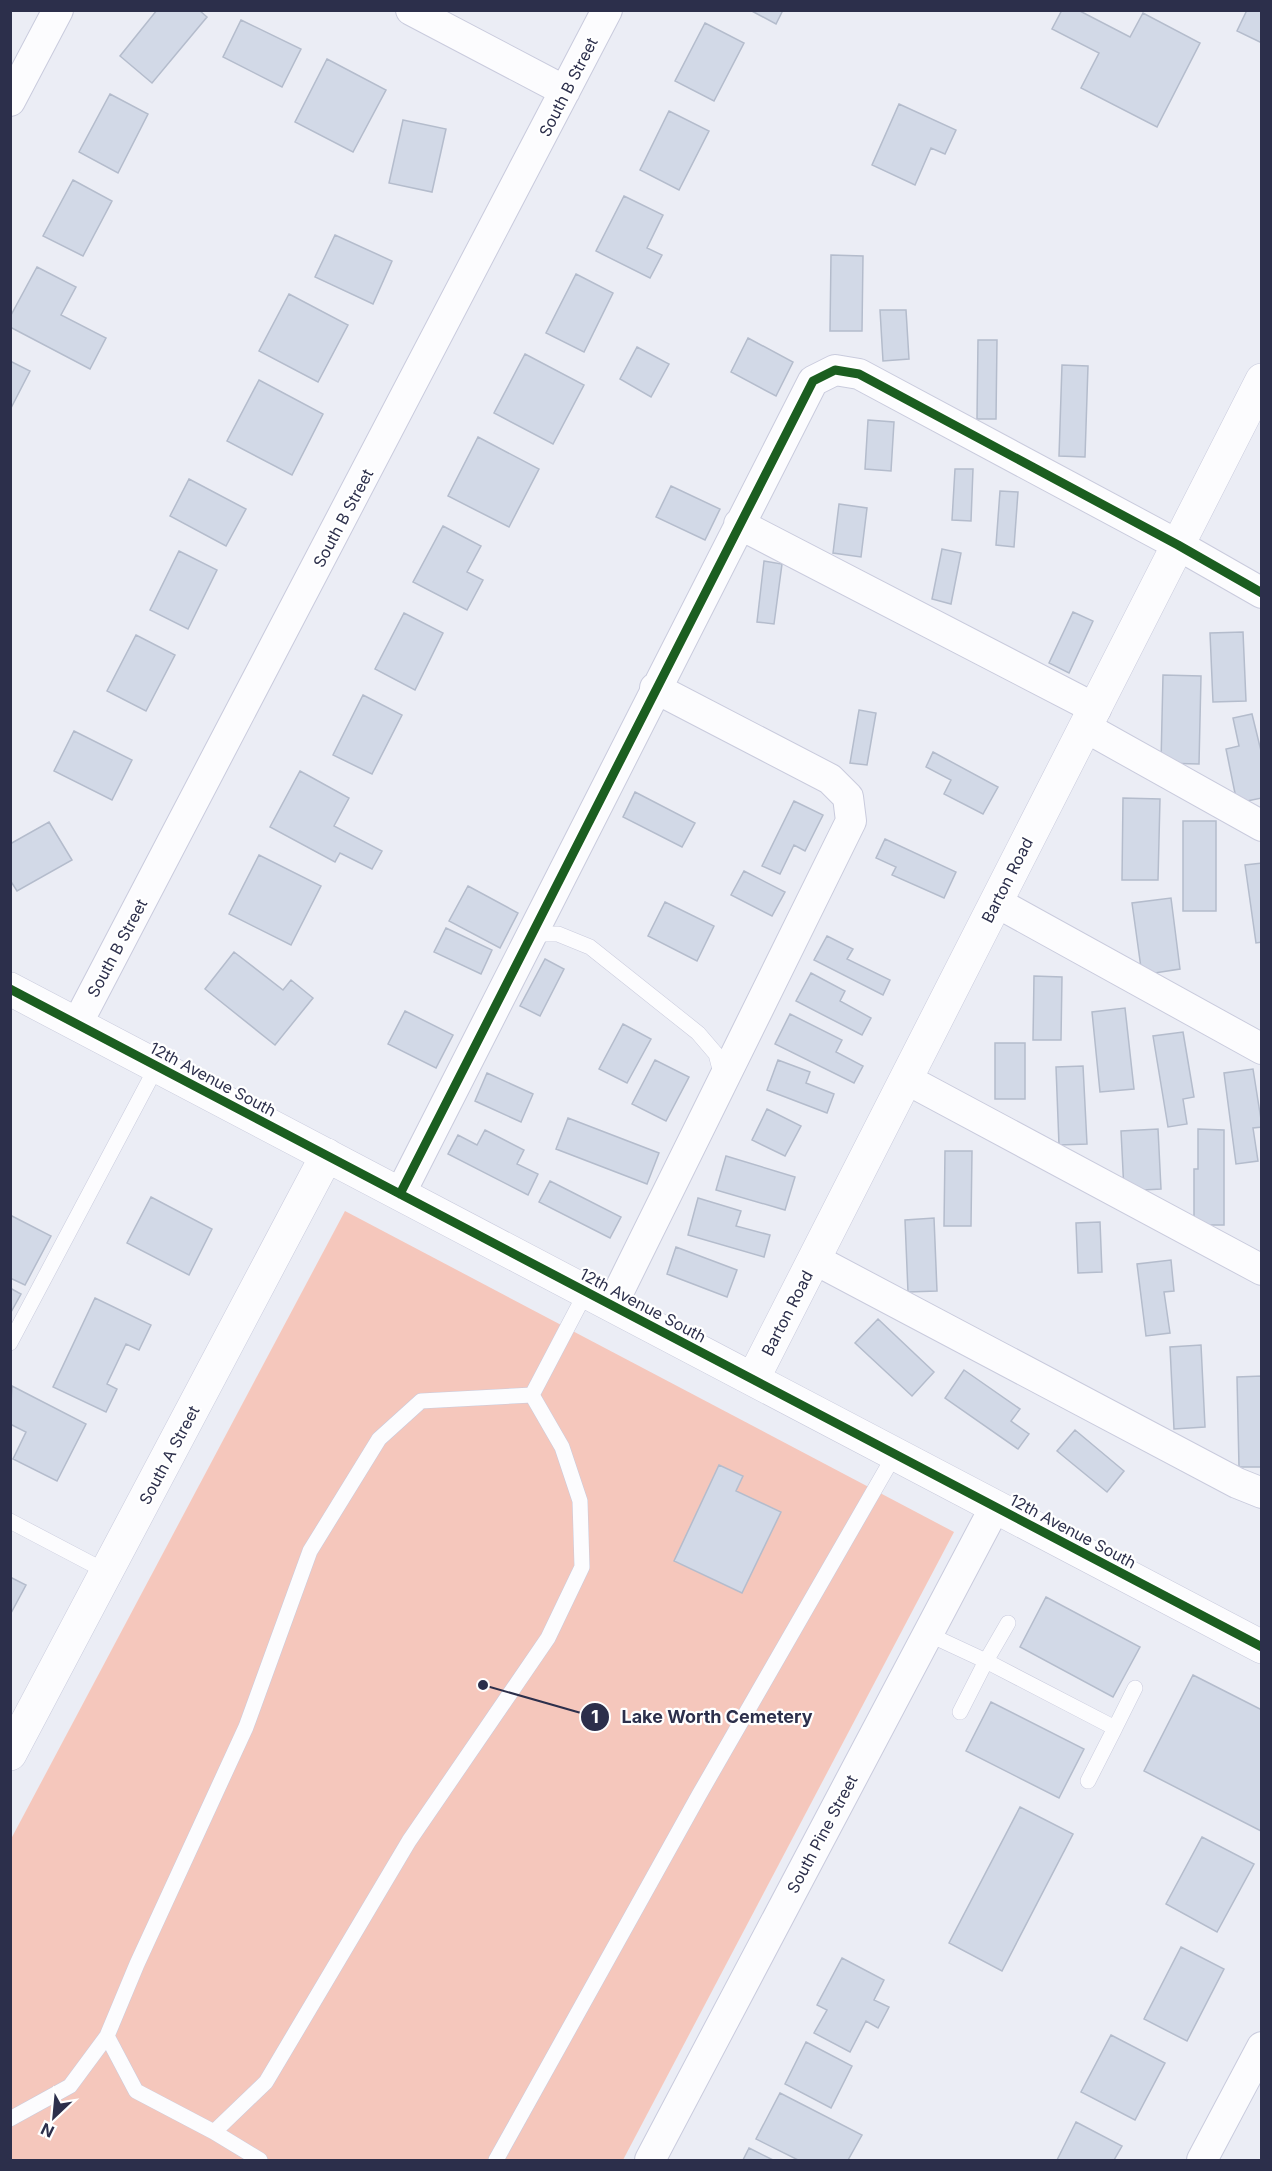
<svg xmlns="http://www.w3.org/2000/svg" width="1272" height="2171" viewBox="0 0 1272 2171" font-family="Inter,sans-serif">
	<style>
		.green { fill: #f5c7bc }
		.building { fill: #d2d9e7; stroke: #b4bccc; stroke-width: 1.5 }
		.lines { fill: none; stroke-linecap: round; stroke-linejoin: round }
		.service-casing { stroke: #c9cbdd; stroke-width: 16 }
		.minor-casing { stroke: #c9cbdd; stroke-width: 32 }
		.tertiary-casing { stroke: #c9cbdd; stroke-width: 34 }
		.service { stroke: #fcfcfe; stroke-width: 15 }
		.minor { stroke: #fcfcfe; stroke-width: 30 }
		.tertiary { stroke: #fcfcfe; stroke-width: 33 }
		.cycleway-casing { stroke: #fff; stroke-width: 13 }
		.cycleway { stroke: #1b5e20; stroke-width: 9 }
		.labels { text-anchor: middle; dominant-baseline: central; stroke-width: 4.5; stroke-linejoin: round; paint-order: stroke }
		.street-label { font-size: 16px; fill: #2c2f4b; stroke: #fff }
		.leader { fill: none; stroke: #2c2f4b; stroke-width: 2 }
		.callout-dot { fill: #2c2f4b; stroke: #fff; stroke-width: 2 }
		.mark-label { font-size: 18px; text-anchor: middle; font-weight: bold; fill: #fff }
		.callout-label { font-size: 18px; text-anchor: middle; font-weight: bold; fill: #2c2f4b; stroke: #fff; stroke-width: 4.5; stroke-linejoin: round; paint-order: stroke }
	</style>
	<rect width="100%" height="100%" fill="#ebedf5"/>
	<path class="green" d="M345,1211L954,1532L623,2160H11V1839Z"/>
	<path class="building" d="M157,10H199L207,17L152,83L120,56Z
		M750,10H783L776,24Z
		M1062,10H1078L1130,37L1143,13L1200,43L1157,127L1081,88L1099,53L1052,29Z
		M1247,10H1262V43L1237,31Z
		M241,20L301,49L282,87L223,57Z
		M705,23L744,43L714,101L675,81Z
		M327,59L386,90L353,152L295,122Z
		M110,94L148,114L118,173L79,152Z
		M899,104L956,130L945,154L931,148L915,185L872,165Z
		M669,111L709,131L679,190L640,170Z
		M403,120L446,129L432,192L389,183Z
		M73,180L112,201L83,256L43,236Z
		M624,196L663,215L647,248L662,255L650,278L596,251Z
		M335,235L392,261L373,304L315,277Z
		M831,255L863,256L862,331H830Z
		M37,267L76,287L61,315L106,338L90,369L10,327V317Z
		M576,274L613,293L584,352L546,333Z
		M289,294L348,325L318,382L259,351Z
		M880,310H906L909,359L883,361Z
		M748,338L793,362L776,396L731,372Z
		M978,340H997L996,419H977Z
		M637,347L669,364L651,397L620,379Z
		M525,354L584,385L553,444L494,413Z
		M10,361L30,371L10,410Z
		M1062,365L1088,366L1085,457L1059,456Z
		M259,380L323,414L292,475L227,441Z
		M868,420L894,422L891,471L865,469Z
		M478,437L539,469L509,527L448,496Z
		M955,469H973L971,521L952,520Z
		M189,479L246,509L226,546L170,516Z
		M671,486L720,509L705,540L656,517Z
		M1000,491L1018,492L1014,547L996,545Z
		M839,504L867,508L861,557L833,553Z
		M443,526L481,546L467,572L483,580L467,610L413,582Z
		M942,549L961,553L951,604L932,599Z
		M179,551L217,570L188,629L150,610Z
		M764,561L782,564L774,624L757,622Z
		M1073,612L1093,621L1069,673L1049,663Z
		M404,613L443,633L415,690L375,669Z
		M1243,632L1246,701L1213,702L1210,633Z
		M136,635L175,655L146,711L107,691Z
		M1163,675L1201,676L1199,764L1161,763Z
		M363,695L402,715L372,774L333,755Z
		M859,710L876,713L867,765L850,763Z
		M1252,714L1262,755V798L1237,803L1226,749L1239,746L1233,718Z
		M74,731L132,760L112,800L54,771Z
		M933,752L998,787L983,814L944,794L951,780L926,767Z
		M300,771L349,798L334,826L382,851L372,869L340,853L335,862L270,827Z
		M635,792L695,823L682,847L623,817Z
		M1123,798L1160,799L1158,880H1122Z
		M794,801L823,815L805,851L794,845L780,874L762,866Z
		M1183,821H1216V911H1183Z
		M49,822L72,860L17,891L10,880V844Z
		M885,839L956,872L944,898L892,875L896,867L876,858Z
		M259,855L321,886L291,945L229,914Z
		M1262,863V942L1256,943L1245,865Z
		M744,871L785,892L772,916L731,895Z
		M468,886L518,913L500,948L449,921Z
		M1171,898L1180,969L1142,975L1132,903Z
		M665,902L714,926L697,961L648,936Z
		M446,928L492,950L481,974L434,952Z
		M827,936L853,949L847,959L890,980L883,995L814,960Z
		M234,952L283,990L291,980L313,998L275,1045L205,989Z
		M545,959L564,969L540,1016L520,1006Z
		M811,973L845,991L840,1001L871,1018L862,1035L796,1001Z
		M1034,976L1062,977L1061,1040H1033Z
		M1125,1008L1134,1089L1100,1092L1092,1012Z
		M405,1011L453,1035L436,1068L388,1044Z
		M790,1014L842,1040L836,1052L863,1066L854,1083L775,1044Z
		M623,1024L651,1039L627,1083L599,1069Z
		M1183,1032L1194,1097L1183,1099L1187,1124L1168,1127L1153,1036Z
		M995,1043H1025V1099H995Z
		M655,1060L689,1077L666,1121L632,1104Z
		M778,1060L810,1072L806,1083L834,1094L827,1113L767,1090Z
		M1083,1066L1087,1144L1059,1145L1056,1067Z
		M1253,1069L1262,1126V1127L1253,1128L1258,1161L1236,1164L1224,1073Z
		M487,1073L533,1094L521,1122L475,1101Z
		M767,1109L801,1126L785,1156L752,1140Z
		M568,1118L659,1153L647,1184L556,1149Z
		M1158,1129L1161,1189L1124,1191L1121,1131Z
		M1198,1129L1224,1130V1225H1194V1169H1198Z
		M485,1130L524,1150L517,1164L538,1174L528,1195L448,1154L458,1135L477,1145Z
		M945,1151H972L971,1226H944Z
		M726,1156L795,1177L785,1210L716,1190Z
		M550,1181L621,1217L610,1238L539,1202Z
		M151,1197L212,1229L189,1275L127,1243Z
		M698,1198L741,1211L736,1226L770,1235L764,1257L688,1235Z
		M10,1215L51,1236L25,1285L10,1278Z
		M934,1218L937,1291L908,1292L905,1220Z
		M1100,1222L1102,1272L1078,1273L1076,1223Z
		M676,1247L737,1270L727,1297L667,1274Z
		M1171,1260L1174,1291L1164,1292L1170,1333L1146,1336L1137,1264Z
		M10,1288L21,1294L10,1314Z
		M95,1298L151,1325L139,1350L126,1344L107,1384L117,1389L106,1412L53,1387Z
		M878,1319L934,1372L912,1396L855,1343Z
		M1201,1345L1205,1427L1174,1429L1170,1347Z
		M964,1370L1020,1409L1011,1421L1029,1434L1018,1449L945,1398Z
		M1262,1376V1467H1239L1237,1377Z
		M12,1386L86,1424L57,1481L13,1459L26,1432L10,1424Z
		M1075,1430L1124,1471L1107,1492L1057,1451Z
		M719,1465L743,1476L736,1491L781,1512L742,1593L674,1561Z
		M10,1577L26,1585L10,1615Z
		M1046,1597L1140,1647L1113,1697L1020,1647Z
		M1193,1675L1262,1710L1261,1831L1144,1771Z
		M991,1702L1084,1749L1059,1798L966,1751Z
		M1020,1807L1073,1834L1002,1971L949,1943Z
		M1202,1837L1254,1864L1217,1932L1166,1904Z
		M1181,1947L1224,1969L1187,2041L1144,2019Z
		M842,1958L884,1980L874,2000L889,2007L878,2028L866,2021L850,2052L814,2033L827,2010L817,2005Z
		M1111,2035L1165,2063L1135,2120L1081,2092Z
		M806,2042L852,2066L831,2108L785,2084Z
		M780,2093L862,2135L848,2160H798L756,2139Z
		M1076,2122L1122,2146L1114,2160H1057Z
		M749,2148L773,2160H743Z"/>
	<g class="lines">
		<defs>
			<path id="service" d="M531,934H558L590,947L698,1033L716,1054L722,1077
				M10,1343L157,1066
				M532,1395L562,1447L580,1501L582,1567L548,1638L409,1841L266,2082L214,2132L136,2091L107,2036L137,1964L246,1727L310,1551L379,1439L421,1401L532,1395L586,1292
				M10,1521L107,1572
				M928,1634L986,1661L1115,1728L1135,1688
				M960,1712L986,1661L1008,1623
				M1088,1781L1115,1728
				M10,2119L70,2086L107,2036
				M214,2132L260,2160
				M496,2160L699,1795L895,1454"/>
			<path id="minor" d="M411,10L565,91
				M10,101L58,10
				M739,524L1096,709
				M1085,727L1262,826
				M996,902L1262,1049
				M77,1024L607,10
				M906,1079L1262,1270
				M400,1194L813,381L835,370L859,374L1178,545L1262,593
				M814,1259L1237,1483L1262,1493
				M612,1305L851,821L848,797L830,779L655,688
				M650,2160L995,1507
				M1202,2160L1262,2047"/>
			<path id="tertiary" d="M10,989L1262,1647
				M753,1379L1262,380
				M10,1754L327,1155"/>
		</defs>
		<use href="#service" class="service-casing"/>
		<use href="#minor" class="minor-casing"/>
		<use href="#tertiary" class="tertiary-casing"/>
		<use href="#service" class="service"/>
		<use href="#minor" class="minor"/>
		<use href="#tertiary" class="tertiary"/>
		<defs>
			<path id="cycleway" d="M10,989L1262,1647
				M400,1194L813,381L835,370L859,374L1178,545L1262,593"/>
		</defs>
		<use href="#cycleway" class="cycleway-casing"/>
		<use href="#cycleway" class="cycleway"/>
	</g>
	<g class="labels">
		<g class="street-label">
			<text transform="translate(568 87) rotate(-63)">South B Street</text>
			<text transform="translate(343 518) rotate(-62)">South B Street</text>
			<text transform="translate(1007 880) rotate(-63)">Barton Road</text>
			<text transform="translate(117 948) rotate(-62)">South B Street</text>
			<text transform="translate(213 1079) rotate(28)">12th Avenue South</text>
			<text transform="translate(643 1305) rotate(28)">12th Avenue South</text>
			<text transform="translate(787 1313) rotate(-63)">Barton Road</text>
			<text transform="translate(169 1455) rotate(-62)">South A Street</text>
			<text transform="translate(1073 1531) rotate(28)">12th Avenue South</text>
			<text transform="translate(822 1834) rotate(-62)">South Pine Street</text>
		</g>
	</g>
	<path class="leader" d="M483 1685L595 1717"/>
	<g class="callout-dot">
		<circle cx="483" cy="1685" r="6"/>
		<circle cx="595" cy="1717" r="15"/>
	</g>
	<g class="mark-label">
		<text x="595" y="1723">1</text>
	</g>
	<g class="callout-label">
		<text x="717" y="1723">Lake Worth Cemetery</text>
	</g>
	<rect width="1272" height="2171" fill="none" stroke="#2c2f4b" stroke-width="24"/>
	<g transform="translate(54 2117) rotate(206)" stroke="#ffffff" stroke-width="4.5" paint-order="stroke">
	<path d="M0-4.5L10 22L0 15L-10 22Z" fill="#2c2f4b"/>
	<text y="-9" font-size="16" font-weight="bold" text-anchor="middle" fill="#2c2f4b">N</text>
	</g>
</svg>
